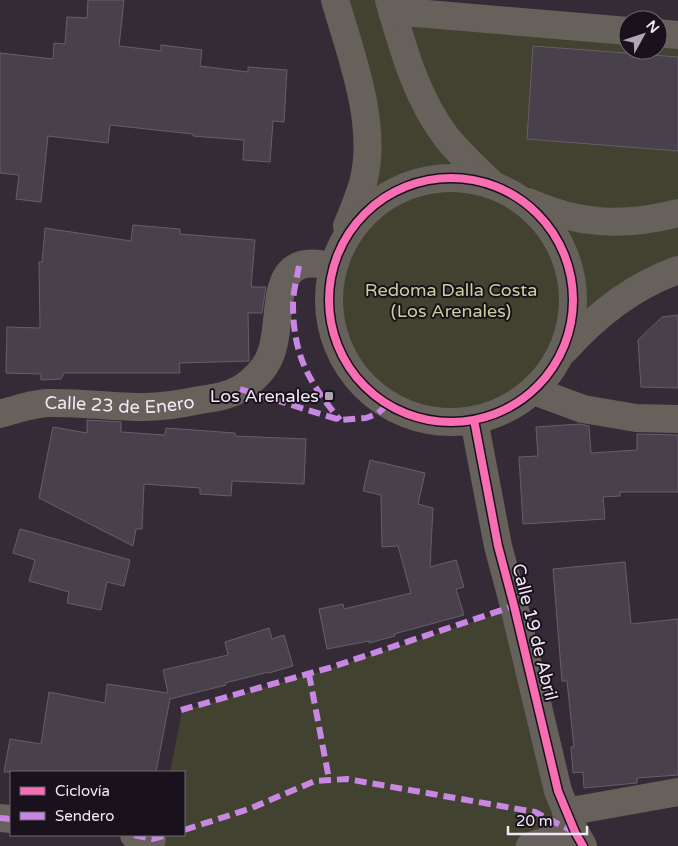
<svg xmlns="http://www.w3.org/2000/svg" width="678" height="846" viewBox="0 0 678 846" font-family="'Varela Round',sans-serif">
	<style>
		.green { fill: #414230 }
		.building { fill: #48414b; stroke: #665e68 }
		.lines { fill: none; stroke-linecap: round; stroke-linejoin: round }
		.minor { stroke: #67615b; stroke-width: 28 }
		.quiet { stroke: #c787e3; stroke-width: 6; stroke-dasharray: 12 6; stroke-linecap: butt }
		.cycleway-casing { stroke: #19121c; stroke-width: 11 }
		.cycleway { stroke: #f96db3; stroke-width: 8 }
		.poi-dot { fill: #afa5b2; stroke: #19121c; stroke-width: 2 }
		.labels { text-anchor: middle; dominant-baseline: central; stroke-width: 4; stroke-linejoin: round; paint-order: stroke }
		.park-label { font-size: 18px; fill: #c8cf98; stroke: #19121c }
		.poi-label { font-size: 18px; fill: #f1e7f5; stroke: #19121c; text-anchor: end }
		.street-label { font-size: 18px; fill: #f1e7f5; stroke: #19121c }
	</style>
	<rect width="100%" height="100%" fill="#342b37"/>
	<path class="green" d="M335,0H389L628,31V50H658V33L678,35V270L561,355C557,361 553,368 549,374C527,404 488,424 450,423C369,420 315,347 332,269C334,260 338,252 341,244C346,229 351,215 356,201C359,194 363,186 364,179C364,166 357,141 355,127C348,85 341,42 335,0Z
		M512,609L573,832L525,846H154L157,835H184V772H170L182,711L332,668Z"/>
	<path class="building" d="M88,0H124L119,46L161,51V45L202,50L200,66L248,72V67L287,70L284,122L273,121L270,162L243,160L244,140L193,136V134L110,125L108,143L48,136L41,202L16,199L19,175L0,173V53L53,59L54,43L65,44L67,17L87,18Z
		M533,46L678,57V151L527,139Z
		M133,225L180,229V234L255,240L251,287H266L262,313H248L249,361L179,363L180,373H64L61,379L41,380V374L6,373L7,327L40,328L39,262H42L45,228L131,241Z
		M678,315V388L641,387L638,340L662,317Z
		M87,420L121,422V432L165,435L166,428L235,433V436L306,439L304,484L232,481L231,496L200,494V488L144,484L142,529H136L133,546L39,498L53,427L87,433Z
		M580,424L589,426L591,453L637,450V434L678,435V492H620V496L603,497L605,519L523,524L519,457L538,456L536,427Z
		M370,460L425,473L418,504L433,508L430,567L456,560L464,587L456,589L464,615L394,634L395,636L369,643V641L327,649L319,609L343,604L344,609L411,593L398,546L382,547L381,495L363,491Z
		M20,529L130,560L124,586L107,582L101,610L67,603L69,592L29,581L35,560L13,553Z
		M625,562L631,624L678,619V775L637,778V783L584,788L583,772L573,773L571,747H574L567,681H562L553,569Z
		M269,628L272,639L284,635L293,666L269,673V672L225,683L226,685L170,699L156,772H4L10,739L41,744L49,692L105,703L107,684L168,693L163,670L228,655L225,642Z"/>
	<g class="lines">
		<g class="minor">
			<path d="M335,0C351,55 377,122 364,179C360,195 353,211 347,226"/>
			<path d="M389,0C403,48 416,98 447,138C461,155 477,170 493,185"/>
			<path d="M392,11L628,31"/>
			<path d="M658,33L678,35"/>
			<circle cx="451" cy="300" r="122"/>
			<path d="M528,202C578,225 625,227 678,213"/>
			<path d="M565,350C596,315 633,286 678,270"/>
			<path d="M534,391L583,409L636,418L678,419"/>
			<path id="s1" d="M0,414C16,409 32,404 48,403C80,402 112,407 143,407C163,407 181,404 200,400C214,398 228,396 240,389C252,382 265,369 270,356C286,319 263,247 333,267"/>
			<path d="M474,420L498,546L514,606L558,791L575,832L583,846"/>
			<path d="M566,812L678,792"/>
			<path d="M0,818L11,819"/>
			<path d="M134,835L152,839"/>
			<path d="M530,846L575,832"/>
		</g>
		<path class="quiet" d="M299,266C297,278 293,292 293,304C293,356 309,382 340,420
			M240,389L340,420L366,418L377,414L387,405
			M309,674L329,779
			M181,710L332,667L514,606
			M0,818L11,819
			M184,830L249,809L315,781L347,779L535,812L574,832
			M134,835L152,839L168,835"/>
		<defs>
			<path id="cycleway" d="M329 300a122 122 0 1 1 244 0a122 122 0 1 1-244 0Z
				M474,420L498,546L514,606L558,791L575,832L583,846"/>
		</defs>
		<use href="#cycleway" class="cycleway-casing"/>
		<use href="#cycleway" class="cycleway"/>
	</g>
	<rect class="poi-dot" x="324" y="391" width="10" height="10" rx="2.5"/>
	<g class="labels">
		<g class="park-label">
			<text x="451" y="290">Redoma Dalla Costa<tspan x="451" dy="21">(Los Arenales)</tspan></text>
		</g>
		<g class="poi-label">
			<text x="319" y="396">Los Arenales</text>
		</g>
		<g class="street-label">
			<text stroke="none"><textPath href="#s1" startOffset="121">Calle 23 de Enero</textPath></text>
			<text transform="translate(535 632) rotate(76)">Calle 19 de Abril</text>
		</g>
	</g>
	<rect x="10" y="771" width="175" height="65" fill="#19121c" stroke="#6f6773"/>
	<rect x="20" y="787" width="25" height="8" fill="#f96db3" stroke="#6f6773"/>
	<text x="55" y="796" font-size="15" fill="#f1e7f5">Ciclovía</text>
	<rect x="20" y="812" width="25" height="8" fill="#c787e3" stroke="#6f6773"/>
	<text x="55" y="821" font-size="15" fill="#f1e7f5">Sendero</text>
	<g transform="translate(643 35) rotate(50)"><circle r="24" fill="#19121c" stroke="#6f6773"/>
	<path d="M0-4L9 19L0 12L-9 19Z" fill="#afa5b2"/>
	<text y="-8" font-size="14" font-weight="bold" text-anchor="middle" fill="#f1e7f5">N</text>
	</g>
	<path d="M508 826v8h79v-8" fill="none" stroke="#f1e7f5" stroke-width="2.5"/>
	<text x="516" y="826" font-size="15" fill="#f1e7f5" stroke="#19121c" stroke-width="4" paint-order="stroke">20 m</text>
</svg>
